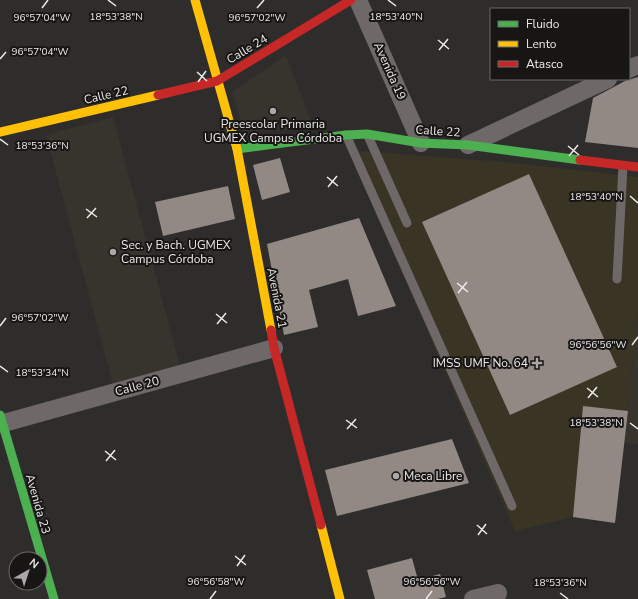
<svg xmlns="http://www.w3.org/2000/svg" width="638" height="599" viewBox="0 0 638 599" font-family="'Nunito Sans',sans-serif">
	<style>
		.built { fill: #36342c }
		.medical { fill: #3a3425 }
		.building { fill: #928985 }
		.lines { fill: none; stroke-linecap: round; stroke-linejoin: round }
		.lane { stroke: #6f6868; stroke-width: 9 }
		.street { stroke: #6f6868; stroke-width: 18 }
		.fast { stroke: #4caf50; stroke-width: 9 }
		.slow { stroke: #ffc107; stroke-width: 9 }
		.jam { stroke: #c62828; stroke-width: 9 }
		.ticks { fill: none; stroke: #ecebea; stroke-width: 1.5 }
		.poi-dot { fill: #aaa8a8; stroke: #171615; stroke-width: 1.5 }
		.labels { text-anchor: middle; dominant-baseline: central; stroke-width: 4; stroke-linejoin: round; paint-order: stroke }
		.street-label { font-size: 12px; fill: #ecebea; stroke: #171615 }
		.poi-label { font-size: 12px; fill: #ecebea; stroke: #171615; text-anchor: start }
		.ticks-label { font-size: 10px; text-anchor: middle; fill: #ecebea; stroke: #171615; stroke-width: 4; stroke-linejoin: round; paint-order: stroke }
	</style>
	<rect width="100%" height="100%" fill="#2e2d2c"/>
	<path class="built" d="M286,55L314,129L244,132L232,92Z
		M113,117L181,370L114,388L46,135Z
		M638,314V444L624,442Z"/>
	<path class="medical" d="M348,150L515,163L638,177V314L615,523L573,517L515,531Z"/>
	<path class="building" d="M638,77V148L585,142L593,98L625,81Z
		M280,158L290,192L262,200L253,165Z
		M529,174L617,367L510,415L422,222Z
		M228,186L235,219L163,236L155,202Z
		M359,218L396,306L358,316L348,279L309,290L318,327L284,335L267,244Z
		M583,406L628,411L615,523L573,517Z
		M452,439L469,483L337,516L325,470Z
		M412,558L418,580L440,574L446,597L437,599H375L367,570Z"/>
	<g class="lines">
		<path class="lane" d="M346,135L512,506
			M368,136L407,223
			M617,279L623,166"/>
		<path class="street" d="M358,0L421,143
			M629,69L638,65
			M468,145L608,79
			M0,424L274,348
			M473,599L498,593"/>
		<path class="fast" d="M237,149L346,135L367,134L421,143L468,145L580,160
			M0,415L54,599"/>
		<path class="slow" d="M195,0L237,149L271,330
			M0,132L158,95
			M321,525L340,599"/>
		<path class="jam" d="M158,95L217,81L351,0
			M580,160L638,167
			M271,330L274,348L321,525"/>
	</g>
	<path class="ticks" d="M108,0L116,6M388,0L396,6M42,8L48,0M257,8L264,0M438,40L449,49M439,50L448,39M0,59L6,52M197,72L207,81M198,82L206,71M0,139L8,145M568,146L579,155M569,156L578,145M327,177L338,186M328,187L337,176M630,196L638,203M86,209L97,217M87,218L96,208M457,283L468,292M458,293L467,282M216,314L227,323M217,324L226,313M0,326L6,318M632,345L638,337M0,366L8,372M587,388L598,397M588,398L597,387M346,420L357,428M630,423L638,429M347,429L356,419M105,451L116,460M106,461L115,450M477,525L487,534M478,535L486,524M235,556L246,565M237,566L245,555M560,593L568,599M210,599L216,591M426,599L432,591"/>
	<g class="poi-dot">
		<circle cx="273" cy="111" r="4"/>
		<circle cx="113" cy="252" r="4"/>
		<path d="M535 357h4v4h4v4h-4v4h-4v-4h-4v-4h4z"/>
		<circle cx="396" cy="476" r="4"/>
	</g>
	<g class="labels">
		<g class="street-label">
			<text transform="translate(247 49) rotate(-31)">Calle 24</text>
			<text transform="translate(390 71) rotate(66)">Avenida 19</text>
			<text transform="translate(106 95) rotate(-13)">Calle 22</text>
			<text transform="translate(438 131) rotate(4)">Calle 22</text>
			<text transform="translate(277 298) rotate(79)">Avenida 21</text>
			<text transform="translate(137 386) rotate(-15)">Calle 20</text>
			<text transform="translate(38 504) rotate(74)">Avenida 23</text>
		</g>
		<g class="poi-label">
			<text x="273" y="124" text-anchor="middle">Preescolar Primaria<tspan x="273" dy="14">UGMEX Campus Córdoba</tspan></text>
			<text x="121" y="245">Sec. y Bach. UGMEX<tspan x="121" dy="14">Campus Córdoba</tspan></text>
			<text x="528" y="363" text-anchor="end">IMSS UMF No. 64</text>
			<text x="404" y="476">Meca Libre</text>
		</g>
	</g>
	<g class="ticks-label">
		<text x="116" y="20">18°53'38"N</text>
		<text x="396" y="20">18°53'40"N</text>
		<text x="42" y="21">96°57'04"W</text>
		<text x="257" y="21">96°57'02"W</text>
		<text x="40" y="55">96°57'04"W</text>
		<text x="42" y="149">18°53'36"N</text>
		<text x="596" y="200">18°53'40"N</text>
		<text x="40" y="321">96°57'02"W</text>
		<text x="598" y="348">96°56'56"W</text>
		<text x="42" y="376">18°53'34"N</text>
		<text x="596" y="426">18°53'38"N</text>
		<text x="216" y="585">96°56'58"W</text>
		<text x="432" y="585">96°56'56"W</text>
		<text x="560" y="586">18°53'36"N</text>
	</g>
	<rect x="490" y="8" width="140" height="72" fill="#171615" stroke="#6c6b6a"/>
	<rect x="498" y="21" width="20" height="6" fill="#4caf50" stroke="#6c6b6a"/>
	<text x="526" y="28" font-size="12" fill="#ecebea">Fluido</text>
	<rect x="498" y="41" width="20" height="6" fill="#ffc107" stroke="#6c6b6a"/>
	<text x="526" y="48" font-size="12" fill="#ecebea">Lento</text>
	<rect x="498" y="61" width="20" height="6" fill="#c62828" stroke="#6c6b6a"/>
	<text x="526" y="68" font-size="12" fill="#ecebea">Atasco</text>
	<g transform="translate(28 571) rotate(39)"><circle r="19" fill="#171615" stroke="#6c6b6a"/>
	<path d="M0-3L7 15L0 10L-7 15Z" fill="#aaa8a8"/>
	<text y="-6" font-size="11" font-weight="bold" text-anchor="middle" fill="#ecebea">N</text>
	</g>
</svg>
